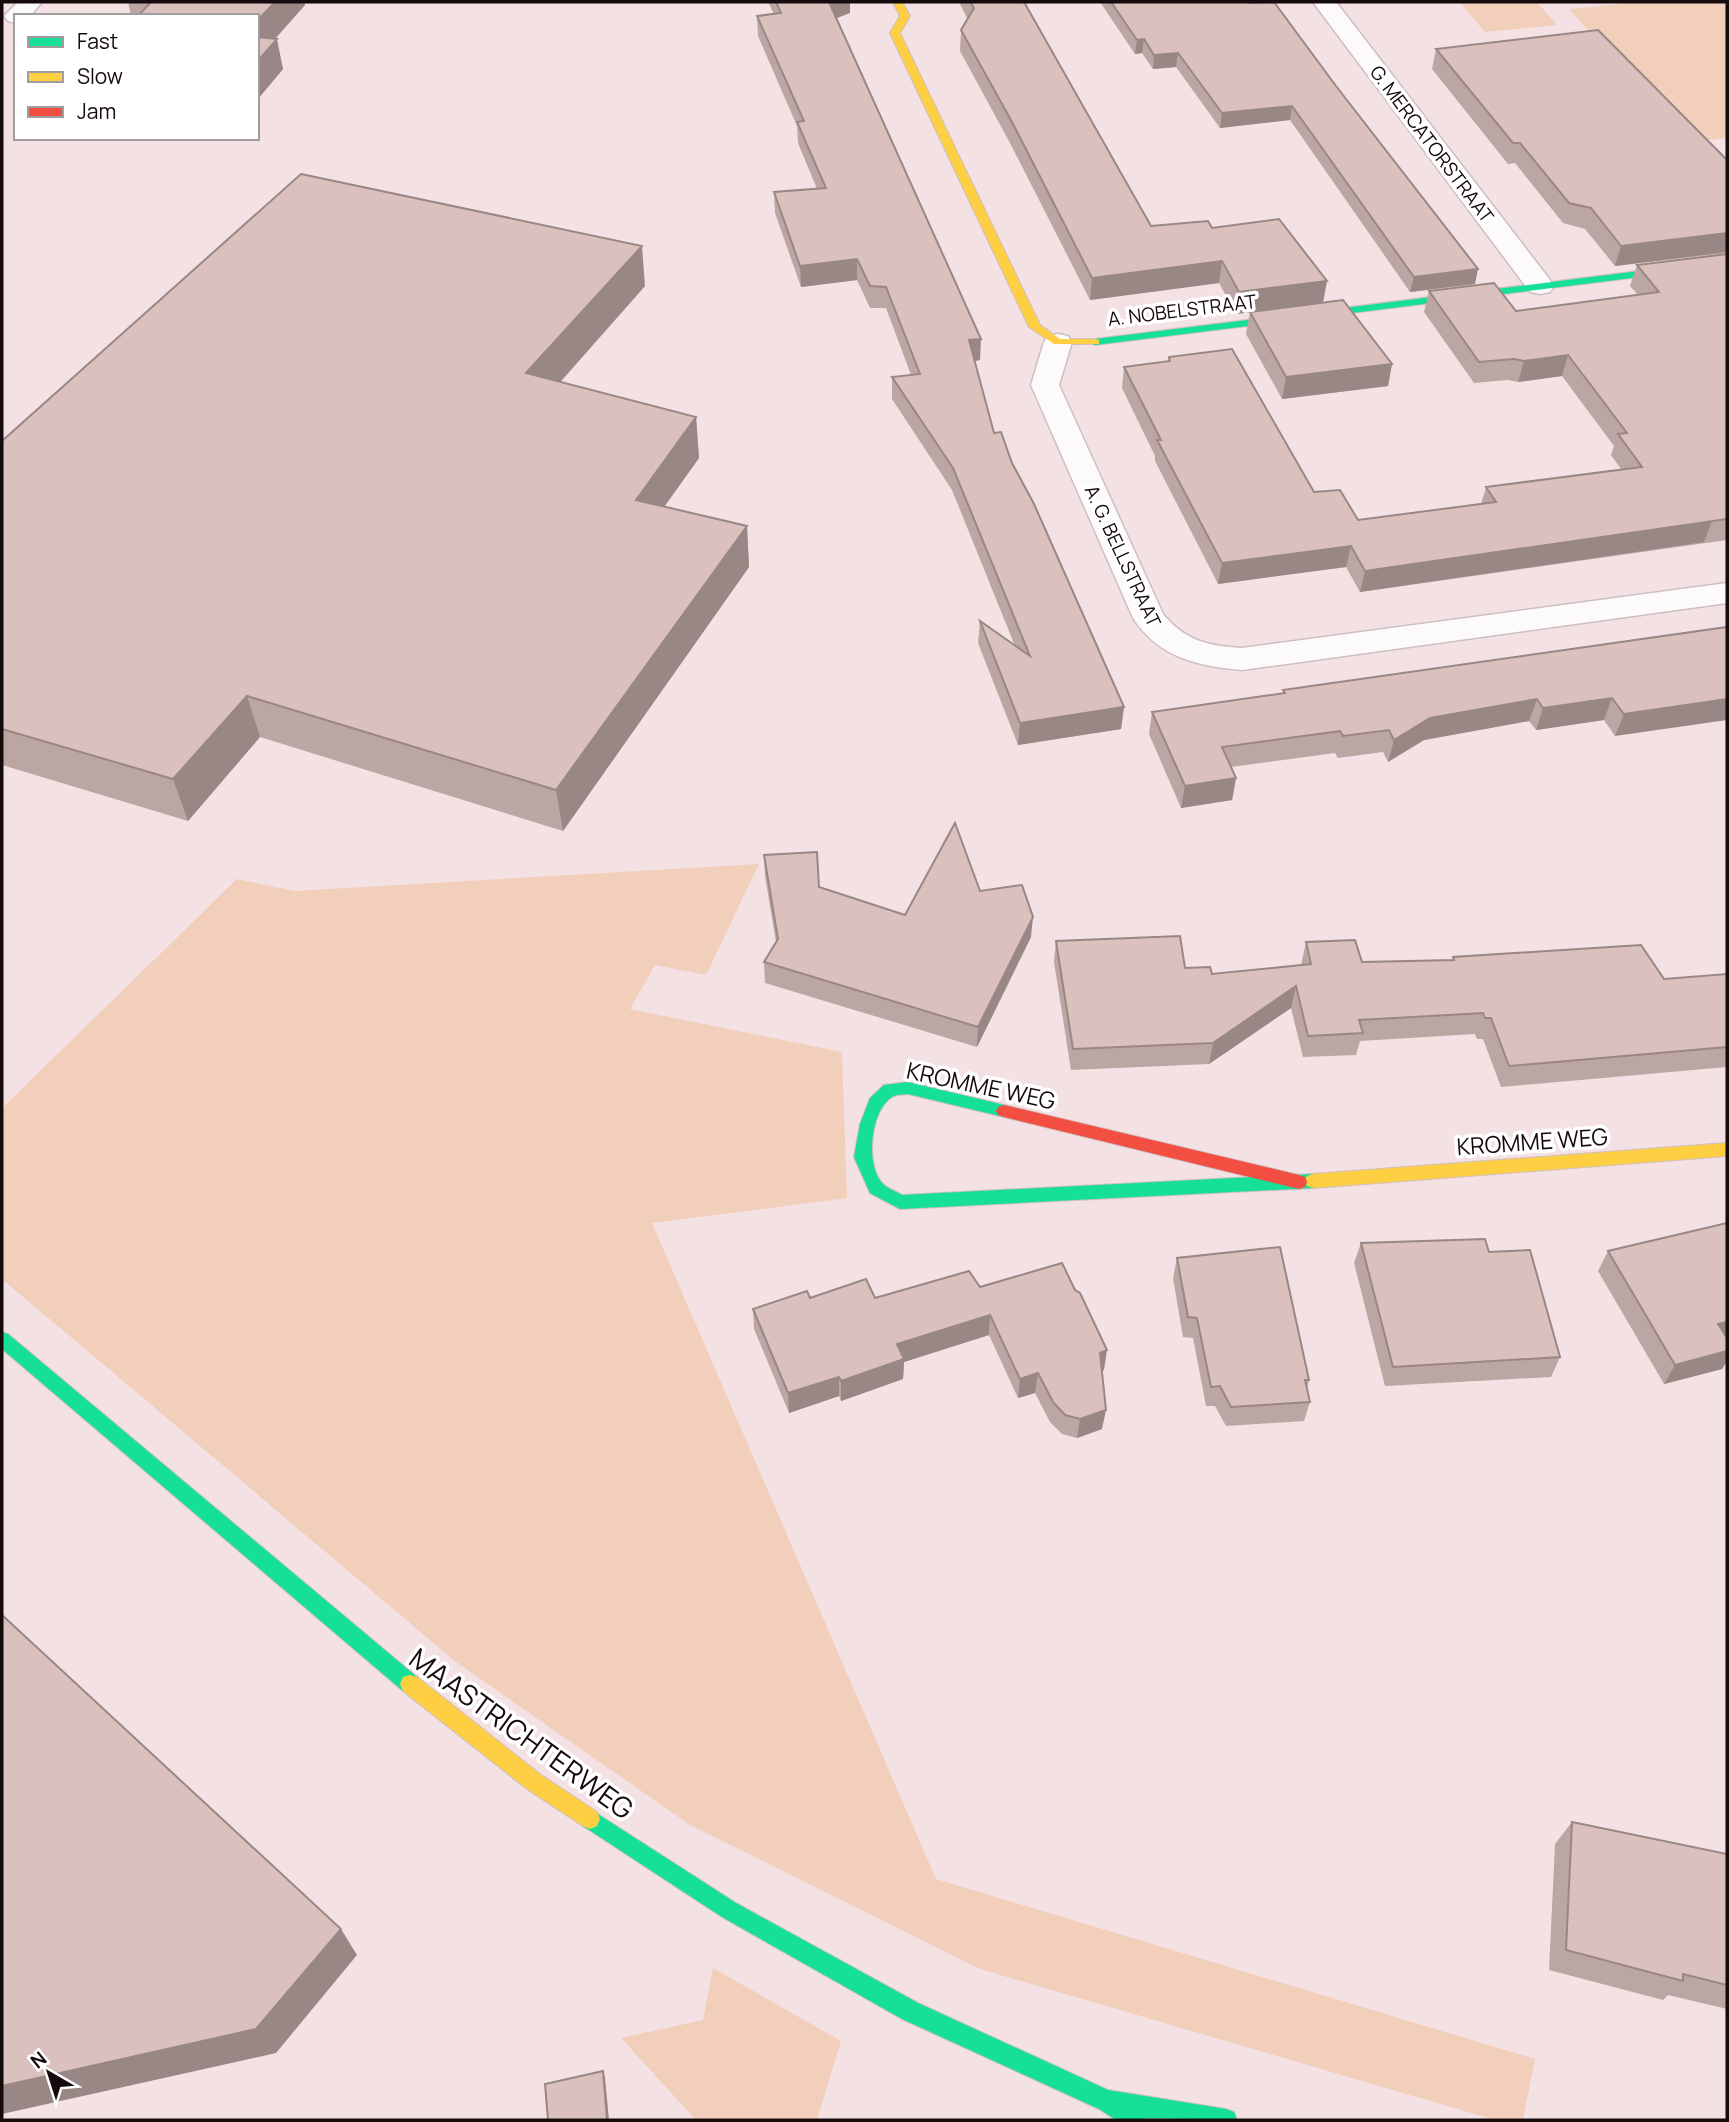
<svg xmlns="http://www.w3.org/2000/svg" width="1729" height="2122" viewBox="0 0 1729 2122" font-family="Manrope,sans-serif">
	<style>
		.green { fill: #f1cfbb }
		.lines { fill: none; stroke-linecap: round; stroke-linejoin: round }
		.street-casing { stroke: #cebfc1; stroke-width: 3 }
		.fast-casing { stroke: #cebfc1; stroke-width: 2 }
		.slow-casing { stroke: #cebfc1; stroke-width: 2 }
		.jam-casing { stroke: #cebfc1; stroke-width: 2 }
		.street { fill: #fdfafb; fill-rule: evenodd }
		.fast { fill: #16e098; fill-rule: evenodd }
		.slow { fill: #ffcf43; fill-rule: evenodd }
		.jam { fill: #f24e42; fill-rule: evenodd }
		.wall { fill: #bca6a3 }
		.shaded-wall { fill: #998785 }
		.building { fill: #dbc1be; stroke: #998785; stroke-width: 2 }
		.labels { text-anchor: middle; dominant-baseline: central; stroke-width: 7; stroke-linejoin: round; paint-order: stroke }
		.far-street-label { font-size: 19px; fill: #150a0c; stroke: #fff }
		.street-label { font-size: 23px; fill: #150a0c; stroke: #fff }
		.near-street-label { font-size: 28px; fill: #150a0c; stroke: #fff }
	</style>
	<rect width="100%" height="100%" fill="#f4e1e4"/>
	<path class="green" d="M1459,2H1537L1557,25L1485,32Z
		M1640,2H1727V138L1688,142L1569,9Z
		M759,864L706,975L655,965L630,1009L842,1052L847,1198L652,1223L936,1879L1535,2059L1523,2120H1495L980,1969L690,1825L456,1662L2,1279V1108L237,879L295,891Z
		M713,1968L841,2041L817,2120H696L621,2038L703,2020Z"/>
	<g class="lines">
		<defs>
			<path id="street" d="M18,2H42L30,16H16V23L8,21L4,16Z
				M1313,2H1336L1550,280L1554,286L1550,292L1540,294L1530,292Z
				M1058,334L1068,336L1072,342L1059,385L1163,614C1185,641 1209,646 1242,648L1727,583V603L1242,670C1198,666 1159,658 1133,618L1031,385L1044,342L1048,336Z"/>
			<path id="fast" d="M1727,260V266L1095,345L1089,342L1095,339Z
				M908,1082L1004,1105L1010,1107L1012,1111L1010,1115L1004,1117L908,1094C902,1095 896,1094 892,1097C870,1111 865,1166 883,1184C887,1188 897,1192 902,1195L1313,1174L1319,1176L1321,1181L1319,1186L1313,1188L900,1209L870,1193L854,1157L860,1124L870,1098L884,1085Z
				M2,1332L8,1334L417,1677L420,1684L417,1691L410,1693L403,1691L2,1349Z
				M590,1809L736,1903L918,2003L1108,2090L1226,2109L1234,2112L1237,2120L1145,2118L1146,2120H1116L1099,2109L902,2019L722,1917L583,1826L580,1819L583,1812Z"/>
			<path id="slow" d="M893,2H902L910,16L900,33L1040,325L1060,339H1095L1099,340V344H1054L1029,327L890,33L900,16Z
				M1727,1143V1156L1313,1188L1307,1186L1305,1181L1307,1176L1313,1174Z
				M410,1675L417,1677L541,1775L597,1812L600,1819L597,1826L590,1829L583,1826L527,1789L403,1691L400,1684L403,1677Z"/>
			<path id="jam" d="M1004,1105L1299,1175L1305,1177L1307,1182L1305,1187L1299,1189L1004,1117L998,1115L996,1111L998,1107Z"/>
		</defs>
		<use href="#street" class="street-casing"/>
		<use href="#fast" class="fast-casing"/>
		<use href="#slow" class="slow-casing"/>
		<use href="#jam" class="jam-casing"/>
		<use href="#street" class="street"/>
		<use href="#fast" class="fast"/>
		<use href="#slow" class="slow"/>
		<use href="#jam" class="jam"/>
	</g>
	<path class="wall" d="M128,2H304L305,5L275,39L283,69L257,100V16H131Z
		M768,2H850V13L836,18L980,360L975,361L994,433L1012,463L1124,707L1121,729L1018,745L978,643L980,621L1015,646L952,490L892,399V377L911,375L886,308H870L857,280L801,287L775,213L774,192L817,189L798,143L797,126L758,36L757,16L774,14Z
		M959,2H1024L1151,226L1212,228L1323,303L1392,364L1388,386L1282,399L1246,334L1250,312L1236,314L1219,283L1090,300L1010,143L960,51L961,30L967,18Z
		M1100,2H1249L1475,284L1410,292L1290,120L1220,128L1176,67L1153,69L1142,53L1135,54Z
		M1436,49L1727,160V253L1615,266L1585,229L1563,223L1515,163L1508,164L1432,69Z
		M1727,254V540L1360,592L1346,567L1218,584L1155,461V456L1122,388L1124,367L1168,361L1169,357L1314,492L1358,520L1481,504L1486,487L1621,469L1611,455L1614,446L1562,376L1518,382L1508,380L1474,383L1424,312L1429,291L1516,311L1638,295L1630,286L1637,265Z
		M645,286L560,382L696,417L699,458L664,506L747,526L749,567L563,831L260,737L188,821L2,765V441Z
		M1727,627L1615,736L1604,720L1536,730L1529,721L1424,740L1388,762L1383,752L1338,758L1335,753L1231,767L1236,778L1232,800L1181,808L1149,734L1152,712L1283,693V690Z
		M764,855L819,887L905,915L980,891L1031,937L977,1047L765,983L764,962L776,942L765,876Z
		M1056,941L1212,974L1301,965L1306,942L1362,962L1452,960L1453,957L1664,979L1727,974V1067L1501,1087L1483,1039H1477L1475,1034L1360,1041L1356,1055L1303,1057L1291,1008L1209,1064L1071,1070L1054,962Z
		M1727,1223V1361L1722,1369L1664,1384L1598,1271L1608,1251Z
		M1361,1243L1489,1252L1560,1357L1551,1377L1385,1386L1354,1263Z
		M1177,1258L1309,1380L1307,1388L1310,1402L1304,1421L1226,1426L1215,1406H1206L1193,1338L1183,1337L1173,1278Z
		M980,1287L1075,1290L1104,1370L1102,1371V1429L1077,1438L1062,1434L1050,1422L1035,1393L1018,1398L989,1335L904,1362L903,1379L841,1401L839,1396L789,1413L754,1329L753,1309L810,1298H875Z
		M1572,1822L1727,1854V2009L1668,1995L1663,2000L1549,1970L1555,1844Z"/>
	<path class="shaded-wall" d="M275,2H304L305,5L257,59V21Z
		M828,2H850V13L829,21Z
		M277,39L283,69L257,100V62Z
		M1144,39L1142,53L1135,54L1137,40Z
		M1178,53L1176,67L1153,69L1154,55Z
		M1292,106L1290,120L1220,128L1222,113Z
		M1727,233V252L1615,266L1621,246Z
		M642,246L645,286L532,414L526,373Z
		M857,259V280L801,287L800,266Z
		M1222,261L1219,283L1090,300L1092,278Z
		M1478,269L1475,284L1410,292L1414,277Z
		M1327,281L1323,303L1236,314L1239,292Z
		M981,339L980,360L968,362L969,340Z
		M1568,355L1562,376L1518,382L1524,361Z
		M1392,364L1388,386L1282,399L1286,377Z
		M696,417L699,458L640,541L636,500Z
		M1712,521L1704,542L1360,592L1365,571Z
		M747,526L749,567L563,831L556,790Z
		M1351,546L1346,567L1218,584L1222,563Z
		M247,696L260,737L188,821L173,779Z
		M1612,698L1604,720L1536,730L1543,708Z
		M1537,699L1529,721L1424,740L1388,762L1394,740L1430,718Z
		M1727,699V720L1615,736L1624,714Z
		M1124,707L1121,729L1018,745L1020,723Z
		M1236,778L1232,800L1181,808L1185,786Z
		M1033,917L1031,937L977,1047L978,1027Z
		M1296,986L1291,1008L1209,1064L1213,1043Z
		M990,1315L989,1335L904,1362L903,1379L841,1401V1381L897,1344Z
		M1727,1322V1339L1718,1324Z
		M1107,1350L1104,1370L1097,1372L1100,1353Z
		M1727,1351V1361L1722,1369L1664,1384L1675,1365Z
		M1038,1373L1035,1393L1018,1398L1020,1379Z
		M839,1377V1396L789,1413L788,1393Z
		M1106,1410L1102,1429L1077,1438L1080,1419Z
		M341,1929L357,1955L276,2053L2,2114V2086Z
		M603,2071L605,2078L609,2120H607Z"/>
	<path class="building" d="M151,2H275L257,21V16H138Z
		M776,2H829L981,339L969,340L994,433L1001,432L1012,463L1034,504L1124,707L1020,723L980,621L1030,656L953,468L892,377L920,374L886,287L870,286L857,259L800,266L774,192L826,188L797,122L804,121L757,16L781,13Z
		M970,2H1024L1151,226L1208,221L1212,228L1279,219L1327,281L1239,292L1222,261L1092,278L1012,122L961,30L974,8Z
		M1111,2H1249L1250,3L1274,2L1336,86L1478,269L1414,277L1292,106L1222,113L1178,53L1154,55L1144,39L1137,40Z
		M1598,30L1727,160V233L1621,246L1591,208L1569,203L1520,143H1513L1436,49Z
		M257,37L277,39L257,62Z
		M301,174L642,246L526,373L696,417L636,500L747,526L556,790L247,696L173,779L2,729V441Z
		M1727,254V519L1365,571L1351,546L1222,563L1157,440H1161L1124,367L1170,361L1169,357L1232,349L1314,492L1340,490L1358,520L1496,502L1486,487L1642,467L1618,434L1627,433L1568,355L1524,361L1514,359L1479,362L1429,291L1494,283L1516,311L1659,292L1637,265Z
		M1343,300L1392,364L1286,377L1250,312Z
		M1727,627V699L1624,714L1612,698L1543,708L1537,699L1430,718L1394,740L1389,730L1343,736L1340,731L1222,747L1236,778L1185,786L1152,712L1285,693L1283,690Z
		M955,823L980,891L1022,885L1033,917L978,1027L764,962L778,939L764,855L817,852L819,887L905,915Z
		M1180,936L1185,968L1210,967L1212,974L1311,964L1306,942L1355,940L1362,962L1454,960L1453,957L1641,945L1664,979L1727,974V1047L1509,1066L1491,1018H1485L1483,1013L1359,1020L1363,1033L1308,1036L1296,986L1213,1043L1073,1049L1056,941Z
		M1727,1223V1322L1718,1324L1727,1338V1351L1675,1365L1608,1251Z
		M1485,1239L1489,1252L1530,1250L1560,1357L1393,1367L1361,1243Z
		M1280,1247L1309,1380H1305L1310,1402L1231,1407L1220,1386L1211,1387L1197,1318L1188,1317L1177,1258Z
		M1062,1263L1075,1290L1080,1293L1107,1350L1100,1353L1106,1410L1080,1419L1065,1415L1053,1402L1038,1373L1020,1379L990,1315L897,1344L904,1359L841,1381L839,1377L788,1393L753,1309L807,1291L810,1298L866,1279L875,1298L969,1271L980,1287Z
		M2,1615L341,1929L256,2029L2,2086Z
		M1572,1822L1727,1854V1985L1683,1974V1981L1566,1950Z
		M603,2071L607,2120H548L545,2084Z"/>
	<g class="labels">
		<g class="far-street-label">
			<text transform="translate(1432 144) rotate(53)">G. MERCATORSTRAAT</text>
			<text transform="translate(1182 310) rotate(-7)">A. NOBELSTRAAT</text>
			<text transform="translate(1123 556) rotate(65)">A. G. BELLSTRAAT</text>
		</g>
		<g class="street-label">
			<text transform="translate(981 1085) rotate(12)">KROMME WEG</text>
			<text transform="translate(1532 1141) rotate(-4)">KROMME WEG</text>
		</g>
		<g class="near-street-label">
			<text transform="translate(522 1733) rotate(36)">MAASTRICHTERWEG</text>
		</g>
	</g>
	<rect width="1729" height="2122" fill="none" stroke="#150a0c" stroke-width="7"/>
	<rect x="14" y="14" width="245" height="126" fill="#ffffff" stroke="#a19d9e" stroke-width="2"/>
	<rect x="28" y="37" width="35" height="10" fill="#16e098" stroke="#a19d9e" stroke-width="2"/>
	<text x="77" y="49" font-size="21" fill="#150a0c">Fast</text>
	<rect x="28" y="72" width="35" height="10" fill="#ffcf43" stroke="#a19d9e" stroke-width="2"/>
	<text x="77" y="84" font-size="21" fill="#150a0c">Slow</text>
	<rect x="28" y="107" width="35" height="10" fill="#f24e42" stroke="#a19d9e" stroke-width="2"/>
	<text x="77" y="119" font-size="21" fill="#150a0c">Jam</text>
	<g transform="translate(49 2073) rotate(321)" stroke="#ffffff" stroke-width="5" paint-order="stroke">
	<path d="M0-5L12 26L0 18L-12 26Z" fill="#150a0c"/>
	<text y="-10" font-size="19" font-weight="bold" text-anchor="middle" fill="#150a0c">N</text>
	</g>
</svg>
